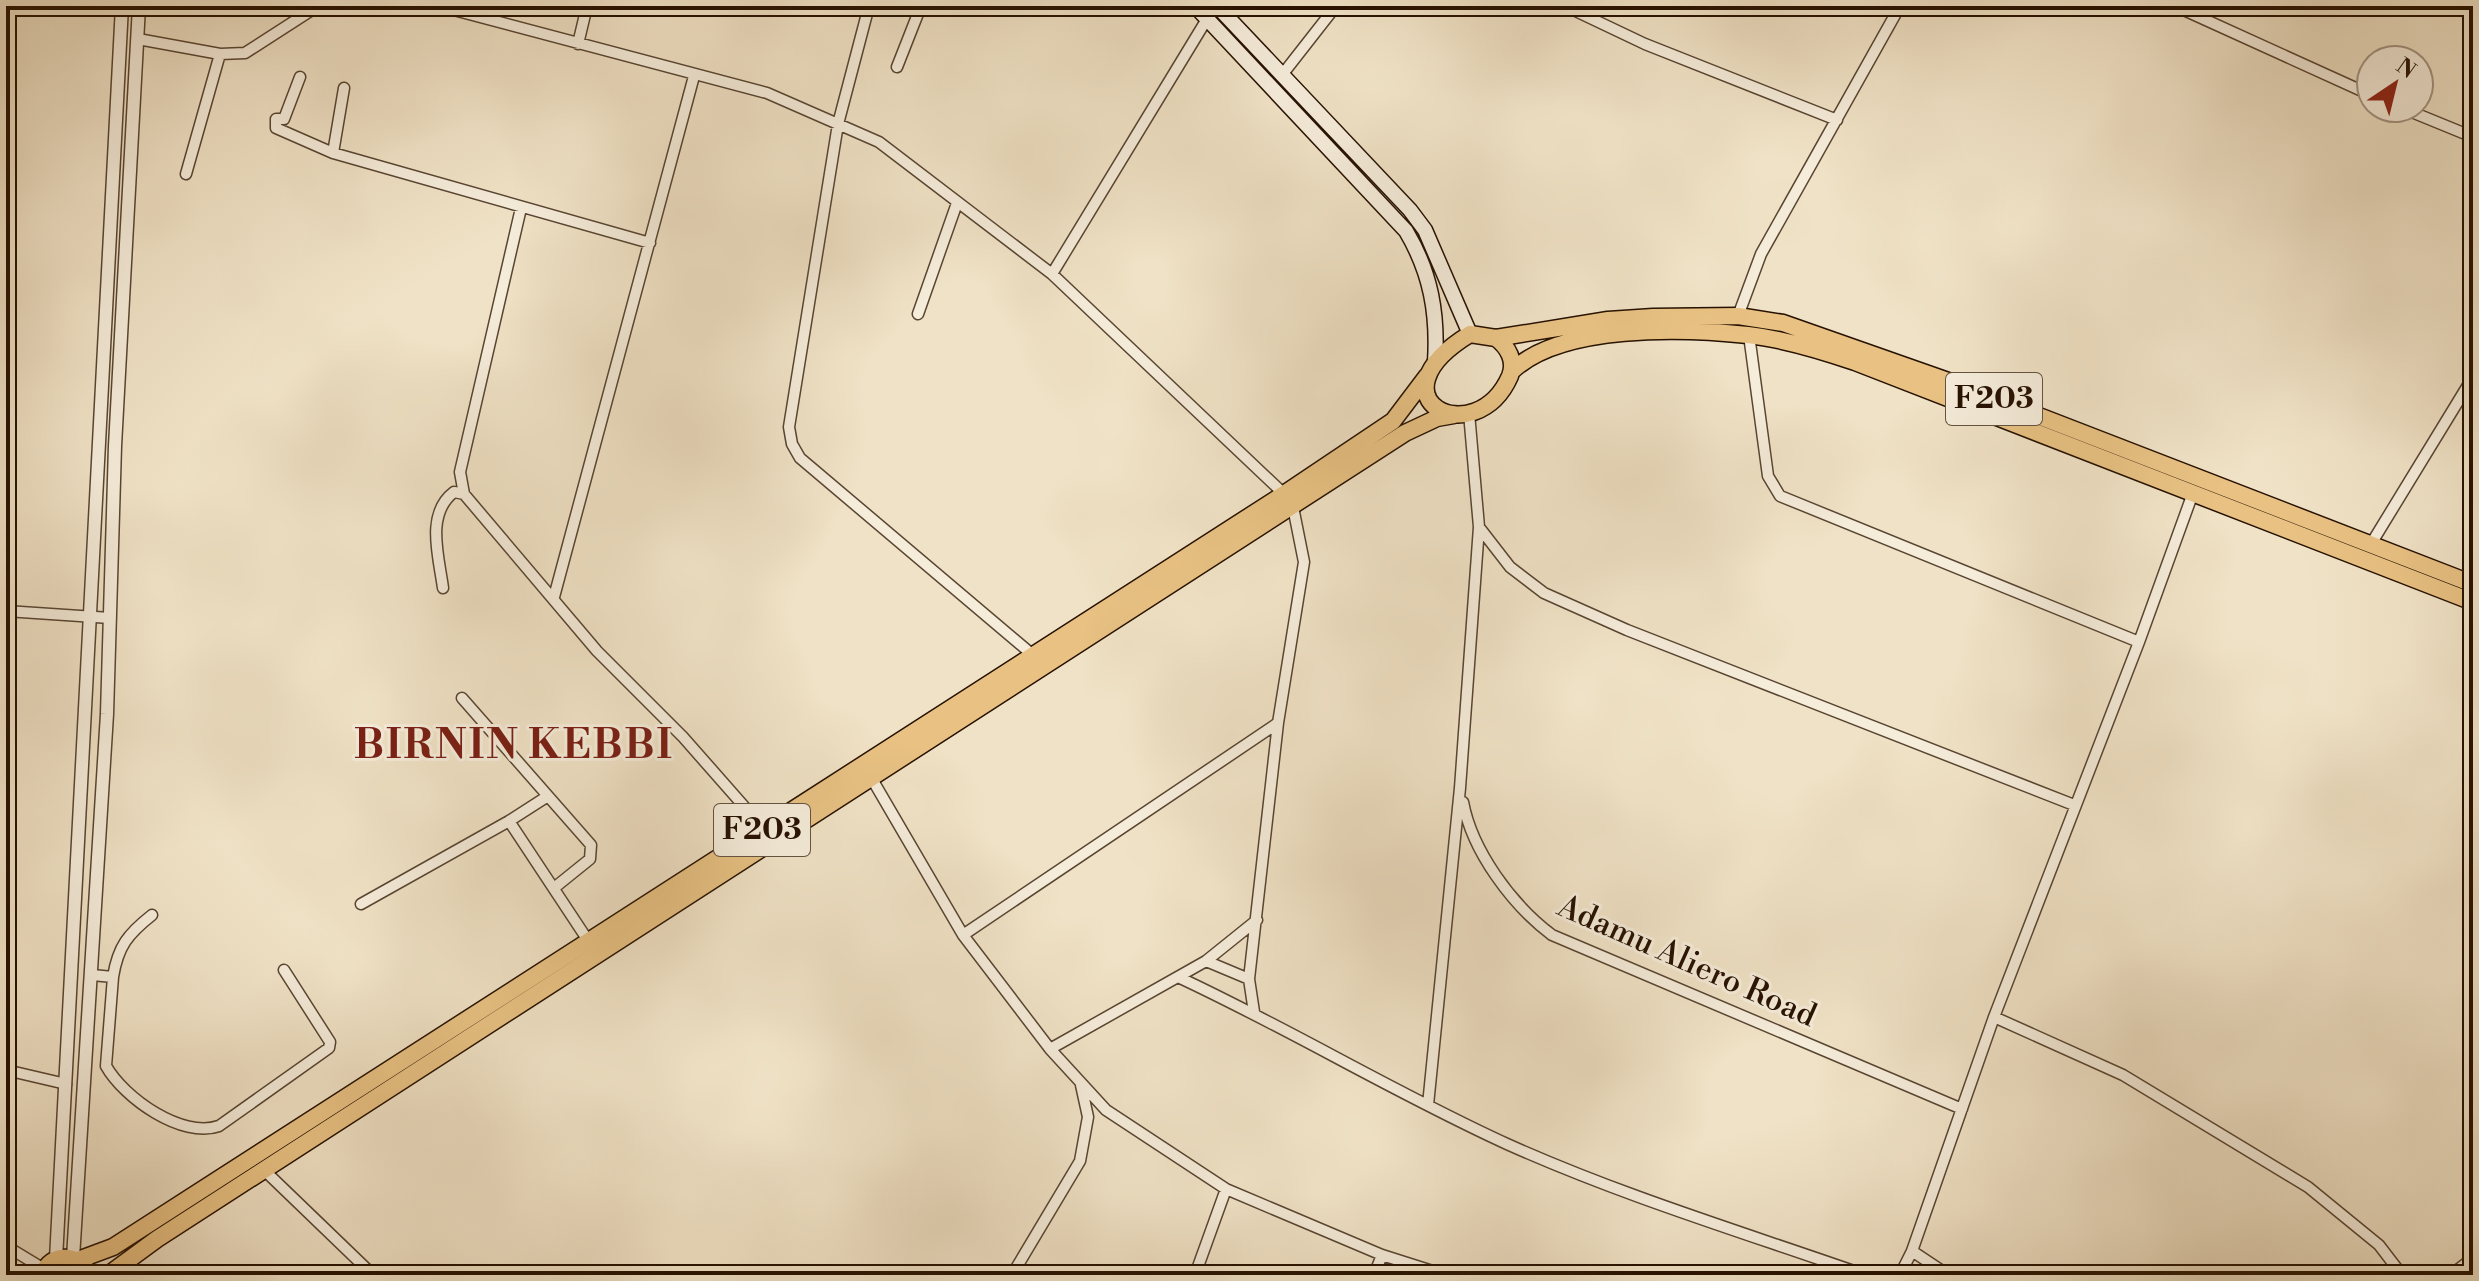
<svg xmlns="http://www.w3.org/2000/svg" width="2479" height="1281" viewBox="0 0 2479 1281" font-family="'Libre Bodoni',serif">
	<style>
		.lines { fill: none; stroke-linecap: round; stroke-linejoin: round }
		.minor-casing { stroke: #584532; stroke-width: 13 }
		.tertiary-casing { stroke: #584532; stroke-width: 15 }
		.secondary-casing { stroke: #261100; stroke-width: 17 }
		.primary-casing { stroke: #261100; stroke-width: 19 }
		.minor { stroke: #f5ecda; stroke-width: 10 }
		.tertiary { stroke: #f5ecda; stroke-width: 12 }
		.secondary { stroke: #f5ecda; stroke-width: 14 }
		.primary { stroke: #e8c183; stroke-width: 16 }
		.labels { text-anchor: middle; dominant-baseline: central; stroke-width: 6; stroke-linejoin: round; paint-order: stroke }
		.shield { fill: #f5ecda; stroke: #645341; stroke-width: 2 }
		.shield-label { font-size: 30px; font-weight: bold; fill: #261100 }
		.street-label { font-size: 32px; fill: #261100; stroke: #f5ecda }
		.district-label { font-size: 40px; font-weight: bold; letter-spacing: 2px; fill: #7a1f14; stroke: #f5ecda }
	</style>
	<rect width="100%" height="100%" fill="#f0e2c6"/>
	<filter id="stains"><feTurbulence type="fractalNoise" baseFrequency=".0025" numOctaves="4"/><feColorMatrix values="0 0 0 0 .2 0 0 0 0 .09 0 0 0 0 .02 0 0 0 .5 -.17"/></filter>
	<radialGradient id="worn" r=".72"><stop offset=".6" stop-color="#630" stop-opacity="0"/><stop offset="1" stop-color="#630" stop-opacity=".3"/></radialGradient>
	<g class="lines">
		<defs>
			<path id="minor" d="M423,6L450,9L767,93L879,142L1052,274L1284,494
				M869,6L838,124L789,427L792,444L800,458L1034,656
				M1565,6L1645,44L1837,120
				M2175,6L2371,95
				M138,39L220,54L245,53L318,6
				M578,44L587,6
				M897,67L921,6
				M1282,75L1336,6
				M300,77L284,119H276V128L333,153L650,243
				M2402,108L2473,137
				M333,153L344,88
				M186,174L220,54
				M521,208L460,472L464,494L597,651L683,737L764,829
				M1052,274L1207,19
				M918,314L957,203
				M1738,316L1761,254L1900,6
				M1749,335L1768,476L1780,496L2139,642
				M1479,527L1510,567L1544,593L1627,630L2074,805
				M2371,544L2473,377
				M443,588C439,557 425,514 454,492L464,494
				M554,597L694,76
				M6,611L110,618
				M462,698L591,845L590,859L554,888
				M2471,769L2473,602
				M872,779L963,935L1050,1049L1106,1110L1226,1189L1382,1255L1445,1275
				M1463,802C1472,851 1512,905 1552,935L1962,1109
				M509,821L548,796
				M361,904L509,821L589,942
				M963,935L1278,723
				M1206,961L1249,979
				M92,975L113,977L106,1066C124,1098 182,1139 219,1126L329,1048L330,1042L284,970
				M113,977C118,946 128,934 152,915
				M1178,977C1290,1029 1395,1093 1507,1144C1623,1196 1745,1233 1865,1275
				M1254,1012L1249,979L1278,723L1304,562L1293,507
				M1994,1017L2123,1075L2308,1187L2379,1245L2402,1275
				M1050,1049L1206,961L1257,920
				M6,1070L66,1084
				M1428,1105L1460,788L1479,527L1469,413
				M264,1170L373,1275
				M6,1246L44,1269
				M1912,1251L1948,1275
				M1012,1275L1080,1161L1088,1117L1081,1085
				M1195,1275L1226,1189
				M1374,1275L1382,1255
				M1900,1275L1912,1251L1994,1017L2139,642L2193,493
				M2451,1275L2473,1258"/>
			<path id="tertiary" d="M73,1258L107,714L115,446L139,6
				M56,1259L122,6"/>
			<path id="secondary" d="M1195,6L1406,231C1431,273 1438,314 1435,362
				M1217,6L1410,210L1425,230L1470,334"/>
			<path id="primary" d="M1496,338C1508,347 1516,361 1510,376C1475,455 1365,398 1470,334L1496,338L1608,320L1653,317L1738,316L1783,323L1951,382L2473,584
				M1512,371C1561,324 1683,328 1748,335C1784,339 1820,350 1855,362L2473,602
				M78,1260L113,1247L1284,494L1393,421L1427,376
				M42,1275C51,1250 80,1254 90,1275
				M108,1275L157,1239L1405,433L1437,418L1454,415"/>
		</defs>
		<use href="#minor" class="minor-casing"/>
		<use href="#tertiary" class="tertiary-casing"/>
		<use href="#secondary" class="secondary-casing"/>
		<use href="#primary" class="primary-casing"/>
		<use href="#minor" class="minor"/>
		<use href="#tertiary" class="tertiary"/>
		<use href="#secondary" class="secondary"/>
		<use href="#primary" class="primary"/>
	</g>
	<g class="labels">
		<g class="shield">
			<rect x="1946" y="373" width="96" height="52" rx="6"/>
			<rect x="714" y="804" width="96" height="52" rx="6"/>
		</g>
		<g class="shield-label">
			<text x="1994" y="399">F203</text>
			<text x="762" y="830">F203</text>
		</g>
		<g class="street-label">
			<text transform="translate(1687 961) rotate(24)">Adamu Aliero Road</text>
		</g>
		<g class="district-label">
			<text x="514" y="746">BIRNIN KEBBI</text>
		</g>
	</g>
	<rect width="2479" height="1281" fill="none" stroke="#f0e2c6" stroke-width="32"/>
	<rect x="8" y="8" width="2463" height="1265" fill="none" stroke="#261100" stroke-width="4"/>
	<rect x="16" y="16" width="2447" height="1249" fill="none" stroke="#261100" stroke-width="2"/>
	<g transform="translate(2395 84) rotate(35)"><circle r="38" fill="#f5ecda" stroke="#a29483" stroke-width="2"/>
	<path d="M0-6L14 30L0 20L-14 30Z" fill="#8f2418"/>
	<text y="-12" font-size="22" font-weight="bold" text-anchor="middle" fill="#261100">N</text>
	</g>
	<rect width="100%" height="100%" filter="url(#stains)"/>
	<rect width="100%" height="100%" fill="url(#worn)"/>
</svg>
